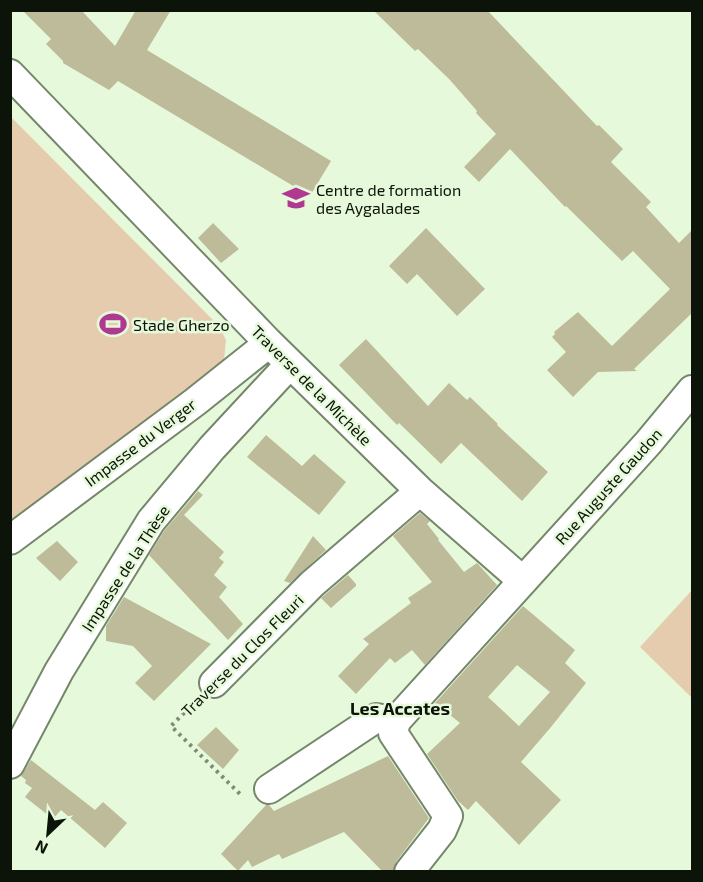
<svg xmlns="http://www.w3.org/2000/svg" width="703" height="882" viewBox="0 0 703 882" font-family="'Exo 2',sans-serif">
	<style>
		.green { fill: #e6ccae }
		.building { fill: #bebb9a; fill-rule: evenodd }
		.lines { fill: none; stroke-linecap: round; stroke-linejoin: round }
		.street-casing { stroke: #75876b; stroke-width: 32 }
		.path { stroke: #7e8c77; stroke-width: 4; stroke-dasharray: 3 4.5; stroke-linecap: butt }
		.street { stroke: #fff; stroke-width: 28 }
		.labels { text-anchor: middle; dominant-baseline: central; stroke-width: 5; stroke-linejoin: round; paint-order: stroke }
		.poi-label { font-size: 16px; fill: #0c1308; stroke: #e6fadb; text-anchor: start }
		.street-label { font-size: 16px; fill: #0c1308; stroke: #e6fadb }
		.neighbourhood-label { font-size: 18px; font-weight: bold; fill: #0c1308; stroke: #e6fadb }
	</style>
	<rect width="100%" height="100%" fill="#e6fadb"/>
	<path class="green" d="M11,117L213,320L220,328L226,340L224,360L210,375L11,530Z
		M692,590V698L640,647Z"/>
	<path class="building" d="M22,10H81L115,46L136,10H171L147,50L331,161L310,196L118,81L109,90L63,63V61L46,44L51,39Z
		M373,10H487L597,126L599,125L623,149L611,162L651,202L646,207L679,243L693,229V312L634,369L637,371L598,372L573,397L547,370L566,352L552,337L555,334L554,332L578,312L612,346L670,289L633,251L622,261L566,206L565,207L510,149L479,182L464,167L496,134L476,113L477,111L450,80L418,49L415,51Z
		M213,223L239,249L221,263L198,238Z
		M426,228L485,289L457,316L417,274L407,284L389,266Z
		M366,339L428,406L449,383L467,400L470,397L498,424L497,425L548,472L522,501L461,443L441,464L399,423L397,425L339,365Z
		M266,435L302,466L314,454L346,482L319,515L247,457Z
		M198,491L203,495L184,515L224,552L219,558L224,562L214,575L227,587L219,597L243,624L228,640L149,555L164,531Z
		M420,513L430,521L427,524L439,539L438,540L464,572L477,563L497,585L425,665L412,650L395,663L390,658L356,694L338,676L369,644L363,639L411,603L408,598L432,582L393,536Z
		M313,536L326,550L290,583L284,581Z
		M57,541L78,562L60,581L36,558Z
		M348,575L356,584V586L331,608L321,598Z
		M124,597L211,644L154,701L135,683L152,666L133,646L106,641V626Z
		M523,606L575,650L565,663L586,683L551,727L521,762L561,800L519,845L476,801L468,810L458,801L427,754L460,723L435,703ZM517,665L550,692L519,726L488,697Z
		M216,727L239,750L223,769L197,745Z
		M388,756L429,818L396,862L393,872H383L344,832L282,859L279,854L252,867L248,860L238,871L221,854L266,805H269L274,811Z
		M31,760L95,810L103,802L127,823L105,848L61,810L53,819L25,797L32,788L25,783L26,780L21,776Z"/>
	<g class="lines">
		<defs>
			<path id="street" d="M10,74L269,343L420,491L523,581
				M10,540L195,402L269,343
				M214,683L312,584L420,491
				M10,764L59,671L151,521L212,448L290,364
				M269,789L376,718L396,721
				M409,872L442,830L448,816L393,733L396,721L648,443L692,390"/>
		</defs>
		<use href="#street" class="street-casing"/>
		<path class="path" d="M195,702L171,726L242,796"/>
		<use href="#street" class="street"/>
	</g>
	<defs>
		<symbol id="school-bare" viewBox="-9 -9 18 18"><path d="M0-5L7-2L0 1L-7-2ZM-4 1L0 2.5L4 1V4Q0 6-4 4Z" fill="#af3990" stroke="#e6fadb" stroke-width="2.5" paint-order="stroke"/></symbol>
		<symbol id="stadium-bare" viewBox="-9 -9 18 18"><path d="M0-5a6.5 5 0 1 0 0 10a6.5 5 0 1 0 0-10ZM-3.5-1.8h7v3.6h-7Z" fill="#af3990" stroke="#e6fadb" stroke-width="2.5" paint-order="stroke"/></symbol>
	</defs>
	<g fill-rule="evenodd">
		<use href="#school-bare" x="277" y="179" width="38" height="38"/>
		<use href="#stadium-bare" x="94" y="305" width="38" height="38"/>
	</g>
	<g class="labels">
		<g class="poi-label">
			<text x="316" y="189">Centre de formation<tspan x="316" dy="18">des Aygalades</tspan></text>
			<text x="133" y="324">Stade Gherzo</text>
		</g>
		<g class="street-label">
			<text transform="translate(312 385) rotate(45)">Traverse de la Michèle</text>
			<text transform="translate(140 442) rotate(-37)">Impasse du Verger</text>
			<text transform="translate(608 486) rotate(-48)">Rue Auguste Gaudon</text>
			<text transform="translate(125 568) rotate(-57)">Impasse de la Thèse</text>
			<text transform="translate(242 655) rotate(-45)">Traverse du Clos Fleuri</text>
		</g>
		<g class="neighbourhood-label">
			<text x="400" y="708">Les Accates</text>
		</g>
	</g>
	<rect width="703" height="882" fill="none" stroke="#0c1308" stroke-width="24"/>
	<g transform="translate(48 834) rotate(206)" stroke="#e6fadb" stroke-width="4.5" paint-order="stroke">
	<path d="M0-4.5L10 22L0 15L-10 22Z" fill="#0c1308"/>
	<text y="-9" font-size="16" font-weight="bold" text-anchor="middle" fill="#0c1308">N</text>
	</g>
</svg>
